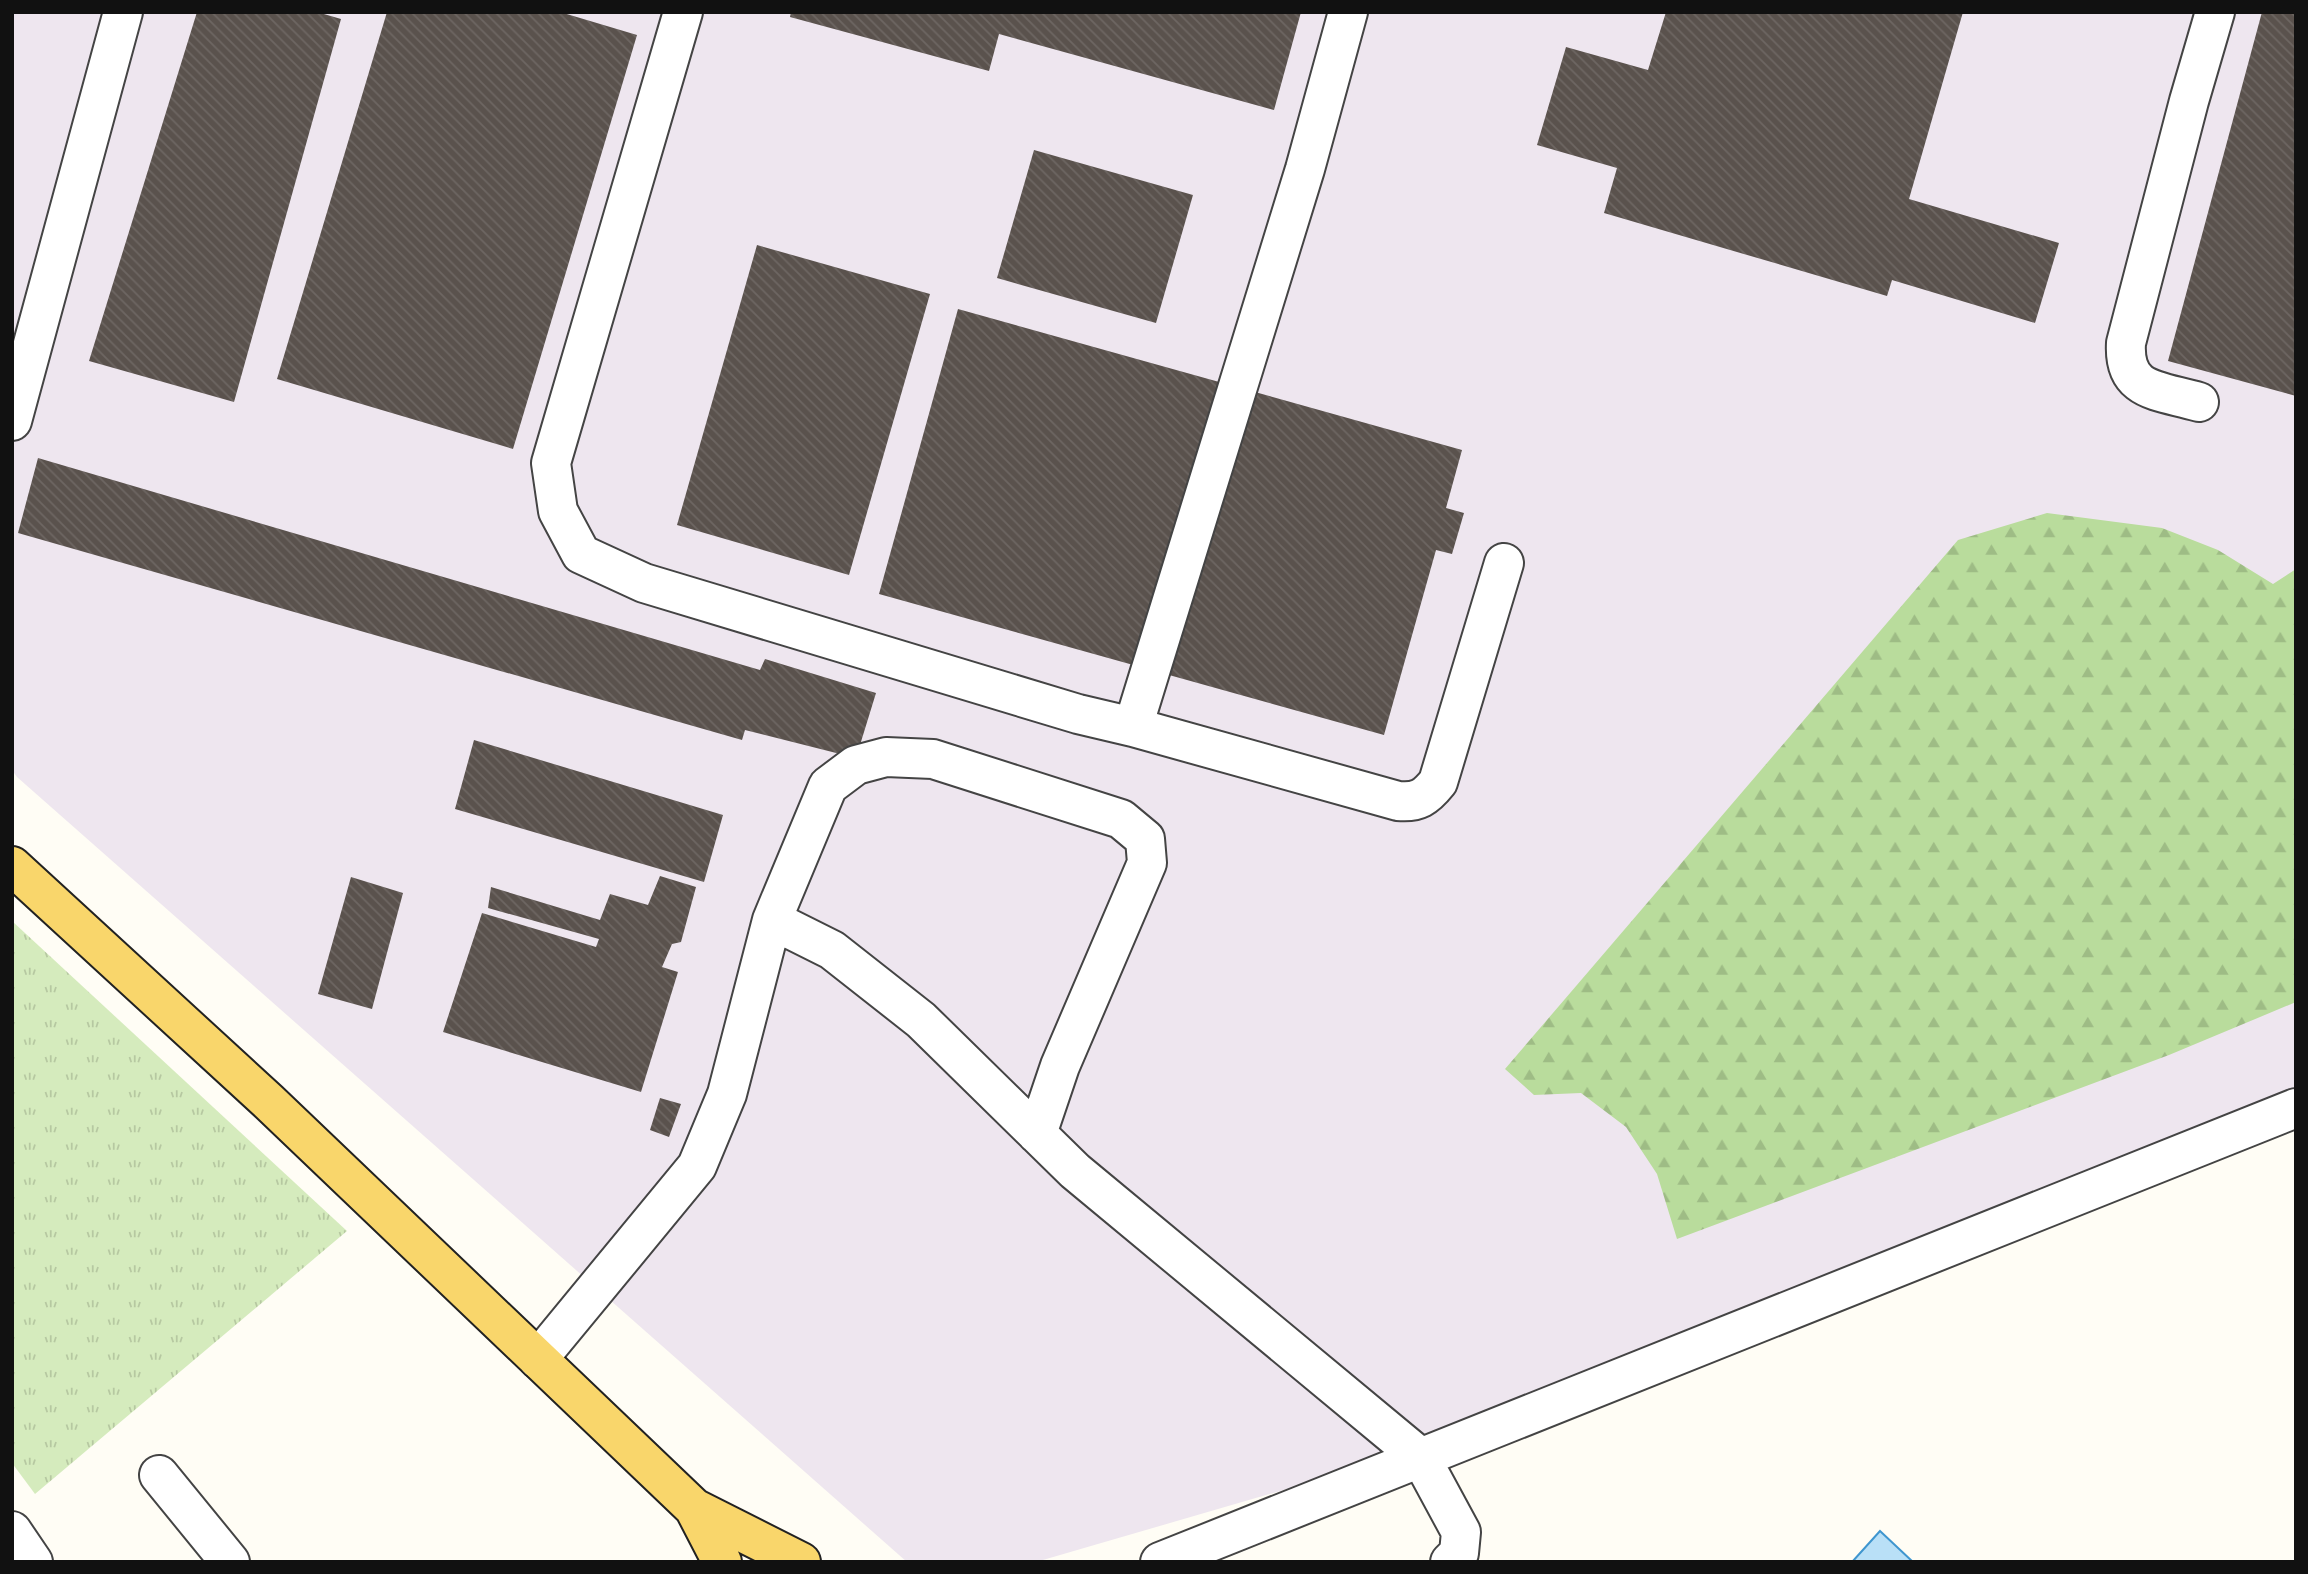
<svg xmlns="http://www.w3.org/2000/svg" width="2308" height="1574" viewBox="0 0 2308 1574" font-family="'Playfair Display',serif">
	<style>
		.industrial { fill: #eee6ef }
		.forest { fill: url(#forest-firs) }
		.park { fill: url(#park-tufts) }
		.water { fill: #b9e0f7; stroke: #3f96cf; stroke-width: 2 }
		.building { fill: url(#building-back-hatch) }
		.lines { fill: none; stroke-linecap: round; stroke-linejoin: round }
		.minor-casing { stroke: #444; stroke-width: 42 }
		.major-casing { stroke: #222; stroke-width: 42 }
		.minor { stroke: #fff; stroke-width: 38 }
		.major { stroke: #f9d66b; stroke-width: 38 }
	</style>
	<defs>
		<pattern id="forest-firs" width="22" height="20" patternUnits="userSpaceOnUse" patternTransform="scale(1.75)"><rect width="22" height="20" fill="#b9dc9c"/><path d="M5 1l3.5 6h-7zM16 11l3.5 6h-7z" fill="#9ebc85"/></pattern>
		<pattern id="park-tufts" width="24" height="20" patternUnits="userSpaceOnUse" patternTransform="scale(1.75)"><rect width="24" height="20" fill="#d5ebbd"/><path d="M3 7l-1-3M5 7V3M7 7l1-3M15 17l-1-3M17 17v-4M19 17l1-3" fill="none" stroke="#b6c8a1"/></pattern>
		<pattern id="building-back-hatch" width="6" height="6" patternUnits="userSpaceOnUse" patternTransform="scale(1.75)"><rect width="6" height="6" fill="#5a524d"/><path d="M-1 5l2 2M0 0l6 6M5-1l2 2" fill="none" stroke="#6d6662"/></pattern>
	</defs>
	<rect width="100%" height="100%" fill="#fffdf5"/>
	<path class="industrial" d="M12,12H2296V1089L1383,1461L1036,1562H907L17,777L12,770Z"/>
	<path class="forest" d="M2047,513L2162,528L2218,550L2273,584L2296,569V1002L2169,1055L1677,1239L1657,1174L1626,1127L1581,1093L1534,1095L1505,1069L1958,540Z"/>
	<path class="park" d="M12,921L347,1231L35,1494L12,1463Z"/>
	<path class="water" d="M1880,1531L1913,1562H1852Z"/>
	<path class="building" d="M197,12H317L341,19L234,402L89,361Z
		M387,12H560L637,35L513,449L277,379Z
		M791,12H1301L1274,110L999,34L989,71L790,17Z
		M1666,12H1963L1909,199L2059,243L2035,323L1892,280L1887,296L1604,213L1617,168L1537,145L1566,47L1648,70Z
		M2262,12H2296V396L2168,361Z
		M1034,150L1193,195L1156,323L997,278Z
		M757,245L930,294L849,575L677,525Z
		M958,309L1462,450L1446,508L1464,513L1452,554L1436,550L1384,735L879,594Z
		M38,458L760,670L765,659L876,693L856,758L745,730L742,740L18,533Z
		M474,740L723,815L704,882L455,809Z
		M660,876L696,887L681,942L672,944L662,967L678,972L641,1092L443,1032L482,913L596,947L599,939L488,908L491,887L600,920L610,894L648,905Z
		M351,877L403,893L372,1009L318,994Z
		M660,1098L681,1104L669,1137L650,1130Z"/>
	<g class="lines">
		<defs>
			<path id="minor" d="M683,12L551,463L558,511L581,554L644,583L1078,714L1133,727L1305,169L1348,12
				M2199,402C2159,390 2123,393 2126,343L2189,101L2215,12
				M12,421L123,12
				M1133,727L1398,801C1418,803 1426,797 1438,782L1504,563
				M772,920L832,950L921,1020L1075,1171L1421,1458L1461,1532L1459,1553L1450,1562
				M538,1359L697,1166L727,1094L772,920L828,786L856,765L886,757L933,759L1121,819L1145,839L1147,863L1060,1066L1037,1134
				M159,1475L230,1562
				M12,1531L33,1562
				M1160,1562L2296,1108"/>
			<path id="major" d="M12,866L269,1102L694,1508L801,1562
				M694,1508L722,1562"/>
		</defs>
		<use href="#minor" class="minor-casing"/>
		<use href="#major" class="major-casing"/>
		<use href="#minor" class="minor"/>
		<use href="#major" class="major"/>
	</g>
	<rect width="2308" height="1574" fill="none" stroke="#111111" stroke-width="28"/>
</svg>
